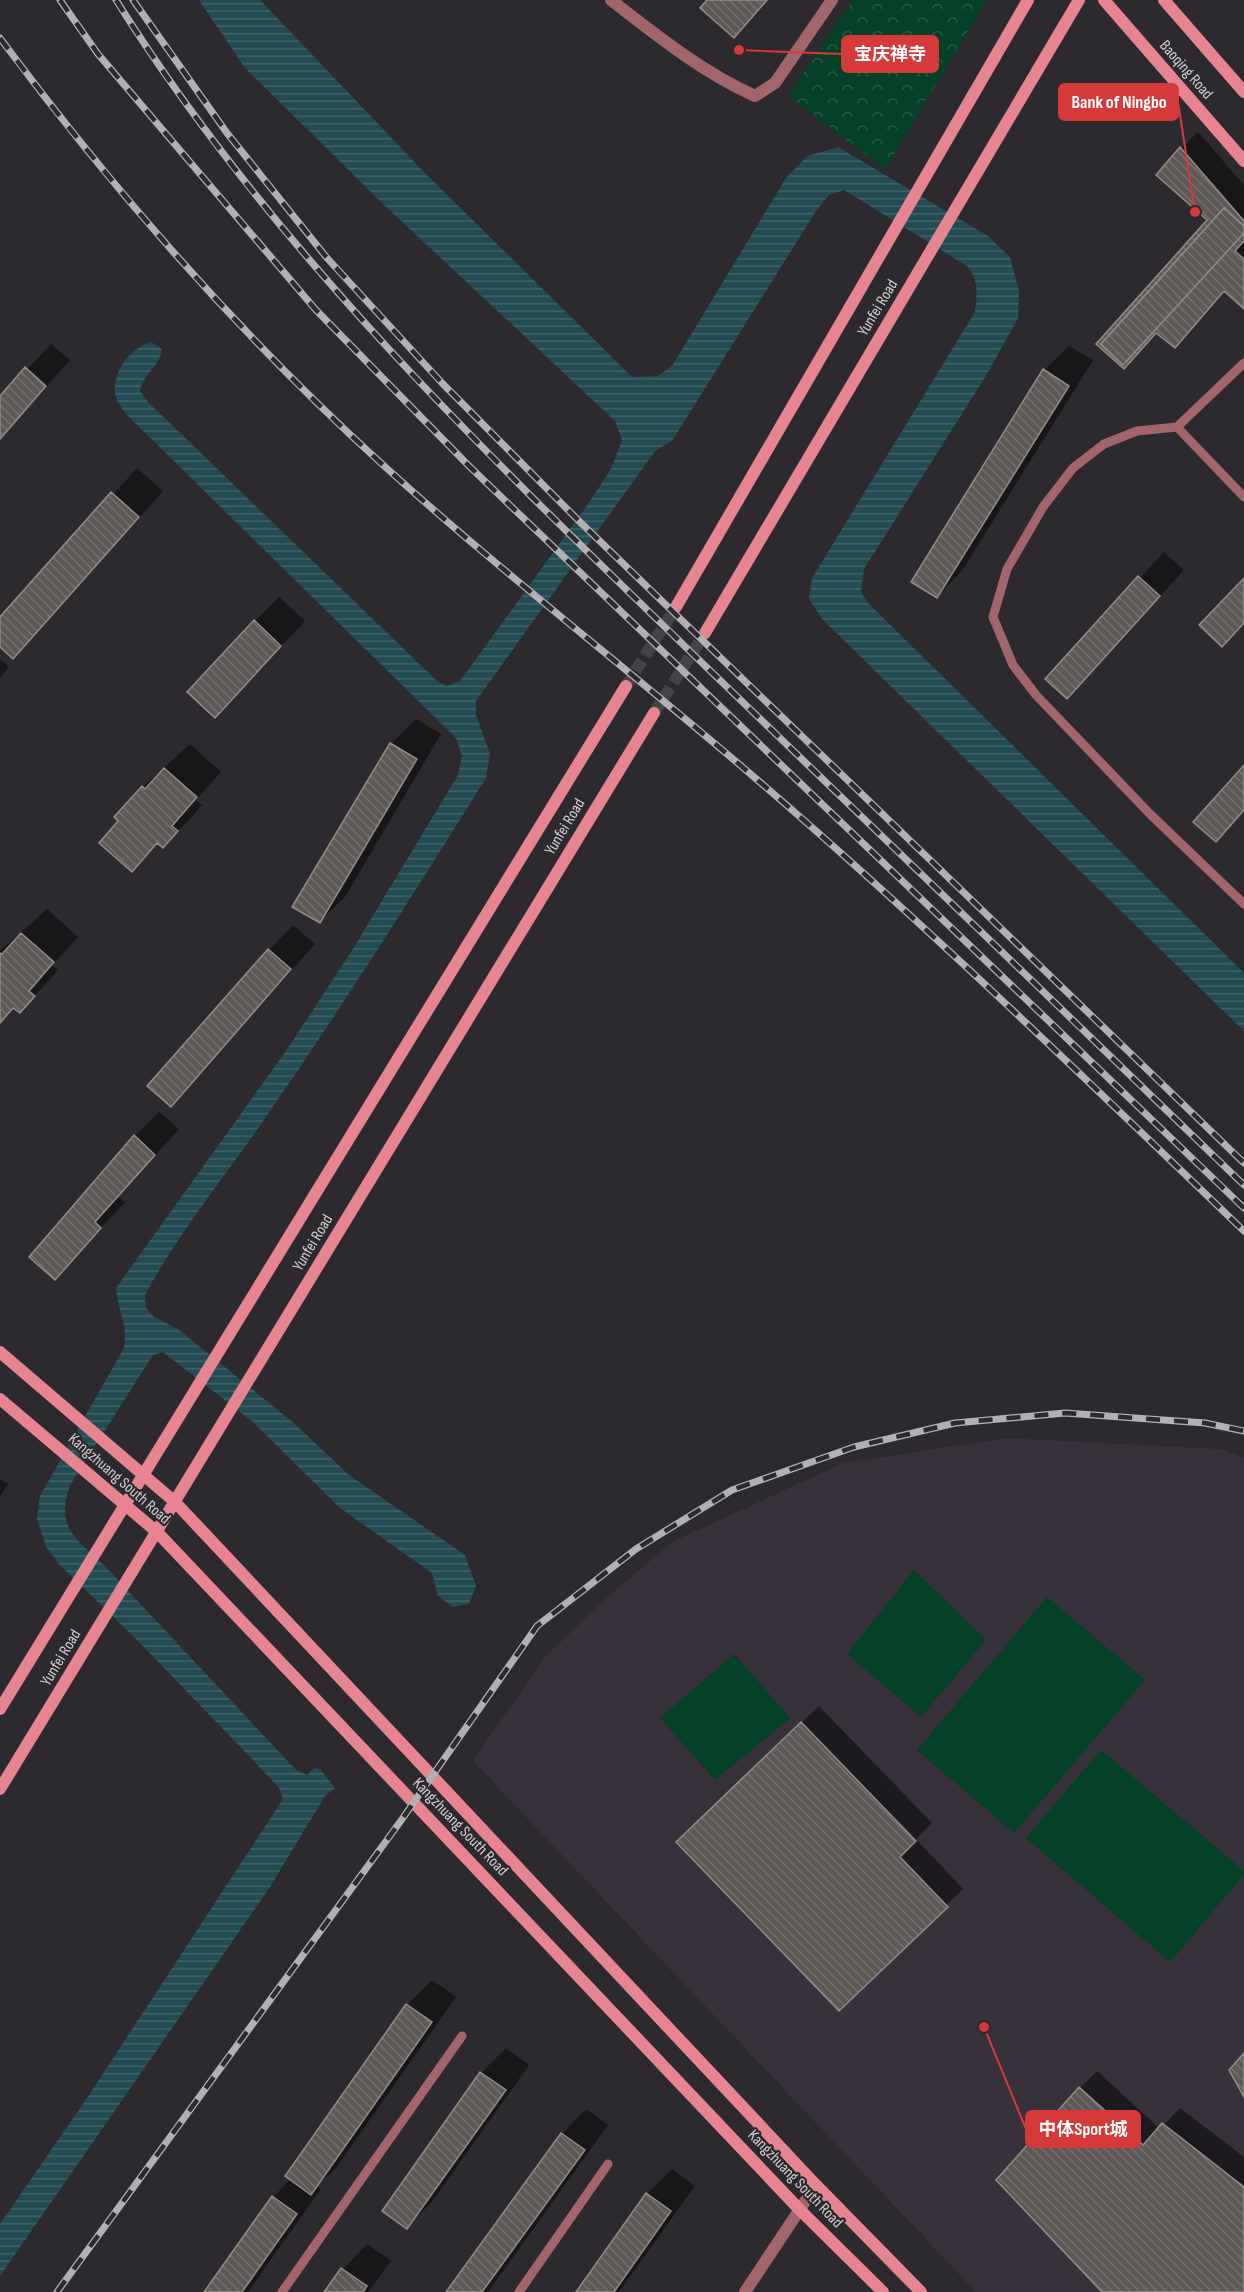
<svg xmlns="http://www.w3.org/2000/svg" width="1244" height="2292" viewBox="0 0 1244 2292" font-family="'Sofia Sans Condensed','Noto Sans SC',sans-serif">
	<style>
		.built { fill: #36313a }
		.green { fill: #044128 }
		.park { fill: url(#park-crowns) }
		.water { fill: url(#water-rules) }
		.shadow { fill: #0007 }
		.building { fill: url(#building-back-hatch); stroke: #928d89; stroke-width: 1.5 }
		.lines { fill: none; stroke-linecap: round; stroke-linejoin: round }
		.secondary-tunnel { stroke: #454347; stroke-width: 12; stroke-dasharray: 12 6; stroke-linecap: butt }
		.service { stroke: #a2656b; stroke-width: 9 }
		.minor { stroke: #a2656b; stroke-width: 12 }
		.secondary { stroke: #e68490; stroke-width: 12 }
		.rail-casing { stroke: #b2b0b3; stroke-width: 7 }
		.rail { stroke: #2c2a2e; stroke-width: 4.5; stroke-dasharray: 14; stroke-linecap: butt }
		.labels { text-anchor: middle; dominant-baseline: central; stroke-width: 4.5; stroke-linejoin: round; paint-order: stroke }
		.street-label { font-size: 16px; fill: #d3d1d4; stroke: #2c2a2e }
		.leader { fill: none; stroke: #d63939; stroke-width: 2 }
		.callout-dot { fill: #d63939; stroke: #2c2a2e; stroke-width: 2 }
		.callout { fill: #d63939; stroke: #d63939; stroke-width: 2 }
		.callout-label { font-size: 18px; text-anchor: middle; font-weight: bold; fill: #fff }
	</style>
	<defs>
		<pattern id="park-crowns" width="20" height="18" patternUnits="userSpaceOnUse" patternTransform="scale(1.5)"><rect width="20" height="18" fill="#044128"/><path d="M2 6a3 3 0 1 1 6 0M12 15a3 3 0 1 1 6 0" fill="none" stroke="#285b46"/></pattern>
		<pattern id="water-rules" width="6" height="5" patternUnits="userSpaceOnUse" patternTransform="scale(1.5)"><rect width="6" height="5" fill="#234b54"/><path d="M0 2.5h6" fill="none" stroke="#42646c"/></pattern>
		<pattern id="building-back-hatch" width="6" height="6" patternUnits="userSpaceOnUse" patternTransform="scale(1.5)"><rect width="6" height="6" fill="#5e5956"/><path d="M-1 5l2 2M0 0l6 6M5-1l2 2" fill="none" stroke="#74706d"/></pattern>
	</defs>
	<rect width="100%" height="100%" fill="#2c2a2e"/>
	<path class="built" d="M1007,1438L1220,1449L1244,1458V2292H976L473,1761L543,1659L602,1602L672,1542L843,1463Z"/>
	<path class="green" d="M914,1570L986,1640L921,1717L847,1654Z
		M1047,1597L1145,1680L1014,1833L917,1750Z
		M734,1654L790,1718L715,1780L660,1718Z
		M1101,1750L1244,1871V1875L1170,1962L1026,1838Z"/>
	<path class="park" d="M853,0H987L885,169L788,96Z"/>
	<path class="water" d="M199,0H260L424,172L632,377L658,376L672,366L786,178L807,156L838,147L988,236L1010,257L1019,291L1018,318L987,374L864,569L861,592L867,602L1244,973V1031L823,620L809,599L812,578L975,312C977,295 979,279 967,266L844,190L829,195L816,211L672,441L655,451L476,701V715L490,754L486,778C415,892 344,1004 268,1114C227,1174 180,1230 145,1295L146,1308L154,1317L178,1329L295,1424L349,1475L465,1555L476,1586L469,1604L453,1607L438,1596L432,1573L340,1508L253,1422L163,1352L153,1355L70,1485C56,1526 74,1538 102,1563L295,1769L307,1775L314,1768L320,1769L335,1788L325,1796L270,1887L0,2276V2224L85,2101L283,1799L279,1788L252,1759L136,1639L59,1564L46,1547L37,1519L40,1496L124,1348C128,1325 118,1311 116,1288L288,1048L351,952L458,775L462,756L456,738L126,414C122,408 115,400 115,393C113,370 130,349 151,342L162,349C160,366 143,374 140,391L148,402L437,681L447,686L460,681L586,507L611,469L622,440L615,421L381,202L245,68Z"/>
	<path class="shadow" d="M1198,132L1244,185V307L1225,290L1175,346L1210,220L1181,149Z
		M51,344L70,360L0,439V398Z
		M1069,346L1093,360L962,571L937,596L1044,370Z
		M137,468L163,491L13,657L0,645V620Z
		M1164,552L1184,570L1091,672L1047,678Z
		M279,597L305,621L215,716L255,621Z
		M0,659L9,667L0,678Z
		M416,719L441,734L345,897L320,921L391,744Z
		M190,744L221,772L196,800L202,805L188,821L163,846L159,842L132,870L143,787Z
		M47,909L78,937L52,965L58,970L44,986L20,1011L15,1007L0,1023V951Z
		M293,925L315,944L171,1105L269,950Z
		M159,1112L179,1129L118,1197L125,1202L54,1278L135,1136Z
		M0,1479L8,1484L0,1496Z
		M819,1706L932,1823L916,1839L963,1889L839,2009L695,1826Z
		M432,1980L456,1997L336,2168L317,2186L321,2189L248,2292H206L273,2197L291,2179L407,2005Z
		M506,2048L529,2065L432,2202L407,2227L481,2073Z
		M1097,2071L1160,2129L1180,2108L1244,2157V2292H1104L1080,2088Z
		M586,2109L608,2125L488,2292H448L562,2134Z
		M672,2169L695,2186L619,2292H578L647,2194Z
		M367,2244L391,2261L368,2292H326L343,2269Z"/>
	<path class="building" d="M707,0H767L734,38L700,8Z
		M1180,147L1244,221V241L1235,251L1244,259V309L1224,291L1175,348L1156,333L1124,369L1096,344L1207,220L1156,175Z
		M1224,208L1244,226V233L1123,365L1101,344Z
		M25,367L46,386L0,439V396Z
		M1043,369L1069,386L937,598L911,582Z
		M111,492L139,517L13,659L0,647V617Z
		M1138,576L1160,596L1067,699L1045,679Z
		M1244,578V623L1222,647L1199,625Z
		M254,620L281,646L215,718L187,692Z
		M390,743L417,759L320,923L292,907Z
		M1244,765V810L1216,842L1193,822Z
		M164,768L197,797L172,826L178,831L163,848L157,843L132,872L99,843L118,821L114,817L142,786L145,789Z
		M21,933L54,962L29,991L35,996L20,1013L13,1008L0,1023V953L2,954Z
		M268,949L291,969L171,1107L147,1086Z
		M134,1135L155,1155L95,1222L101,1228L55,1280L29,1257Z
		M801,1722L916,1841L900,1857L948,1907L839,2011L676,1842Z
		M406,2004L432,2022L311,2195L285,2176Z
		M1244,2053V2097L1229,2070Z
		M480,2072L506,2090L407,2229L382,2211Z
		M1079,2087L1143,2145L1162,2123L1244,2187V2292H1102L996,2180Z
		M561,2133L585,2150L482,2292H446Z
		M646,2193L671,2211L614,2292H576Z
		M272,2196L297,2214L242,2292H204Z
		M341,2268L367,2286L363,2292H324Z"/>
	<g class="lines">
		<path class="secondary-tunnel" d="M626,686L676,607
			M654,713L705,633"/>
		<path class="service" d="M1244,363L1177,427L1137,431L1104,444L1073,468L1043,507L1007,569L993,617L1013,665L1036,695L1150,814L1244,904
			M1177,427L1244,497
			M282,2292L462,2036
			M519,2292L608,2164"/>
		<path class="minor" d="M611,0C656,35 702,72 755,96L775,83L832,0
			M745,2292L816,2185"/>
		<path class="secondary" d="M1104,0L1244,161
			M1164,0L1244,92
			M676,607L1028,0
			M705,633L1079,0
			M0,1352L175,1502L816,2185L921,2292
			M0,1399L157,1532L800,2210L883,2292
			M0,1709L626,686
			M0,1789L654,713"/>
		<defs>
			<path id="rail" d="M60,0L98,54L316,310L470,467L1244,1208
				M116,0C272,249 488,456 698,659C880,834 1062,1010 1244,1185
				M133,0L227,133L327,258L442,383L578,520L1244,1163
				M0,38C113,190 241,336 382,464C502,573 631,671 754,777C923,922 1083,1076 1244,1231
				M57,2292L400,1822L537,1626L636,1549L732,1490L854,1447L955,1423L1065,1413L1205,1423L1244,1431"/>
		</defs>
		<use href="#rail" class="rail-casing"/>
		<use href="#rail" class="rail"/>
	</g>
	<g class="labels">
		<g class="street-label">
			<text transform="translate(1186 70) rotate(49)">Baoqing Road</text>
			<text transform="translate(878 308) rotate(-59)">Yunfei Road</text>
			<text transform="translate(565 827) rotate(-59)">Yunfei Road</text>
			<text transform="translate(313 1243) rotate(-59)">Yunfei Road</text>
			<text transform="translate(119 1479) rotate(41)">Kangzhuang South Road</text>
			<text transform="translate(61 1658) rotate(-59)">Yunfei Road</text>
			<text transform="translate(460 1827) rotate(46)">Kangzhuang South Road</text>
			<text transform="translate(795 2179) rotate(46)">Kangzhuang South Road</text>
		</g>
	</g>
	<path class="leader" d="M739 50L842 54M1195 212L1178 102M984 2027L1026 2129"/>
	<g class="callout-dot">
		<circle cx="739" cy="50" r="6"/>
		<circle cx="1195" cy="212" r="6"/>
		<circle cx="984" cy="2027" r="6"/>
	</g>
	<g class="callout">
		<rect x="842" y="36" width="96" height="36" rx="6"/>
		<rect x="1059" y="84" width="119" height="36" rx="6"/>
		<rect x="1026" y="2111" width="114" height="36" rx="6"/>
	</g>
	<g class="callout-label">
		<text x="890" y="60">宝庆禅寺</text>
		<text x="1119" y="108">Bank of Ningbo</text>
		<text x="1083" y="2135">中体Sport城</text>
	</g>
</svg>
